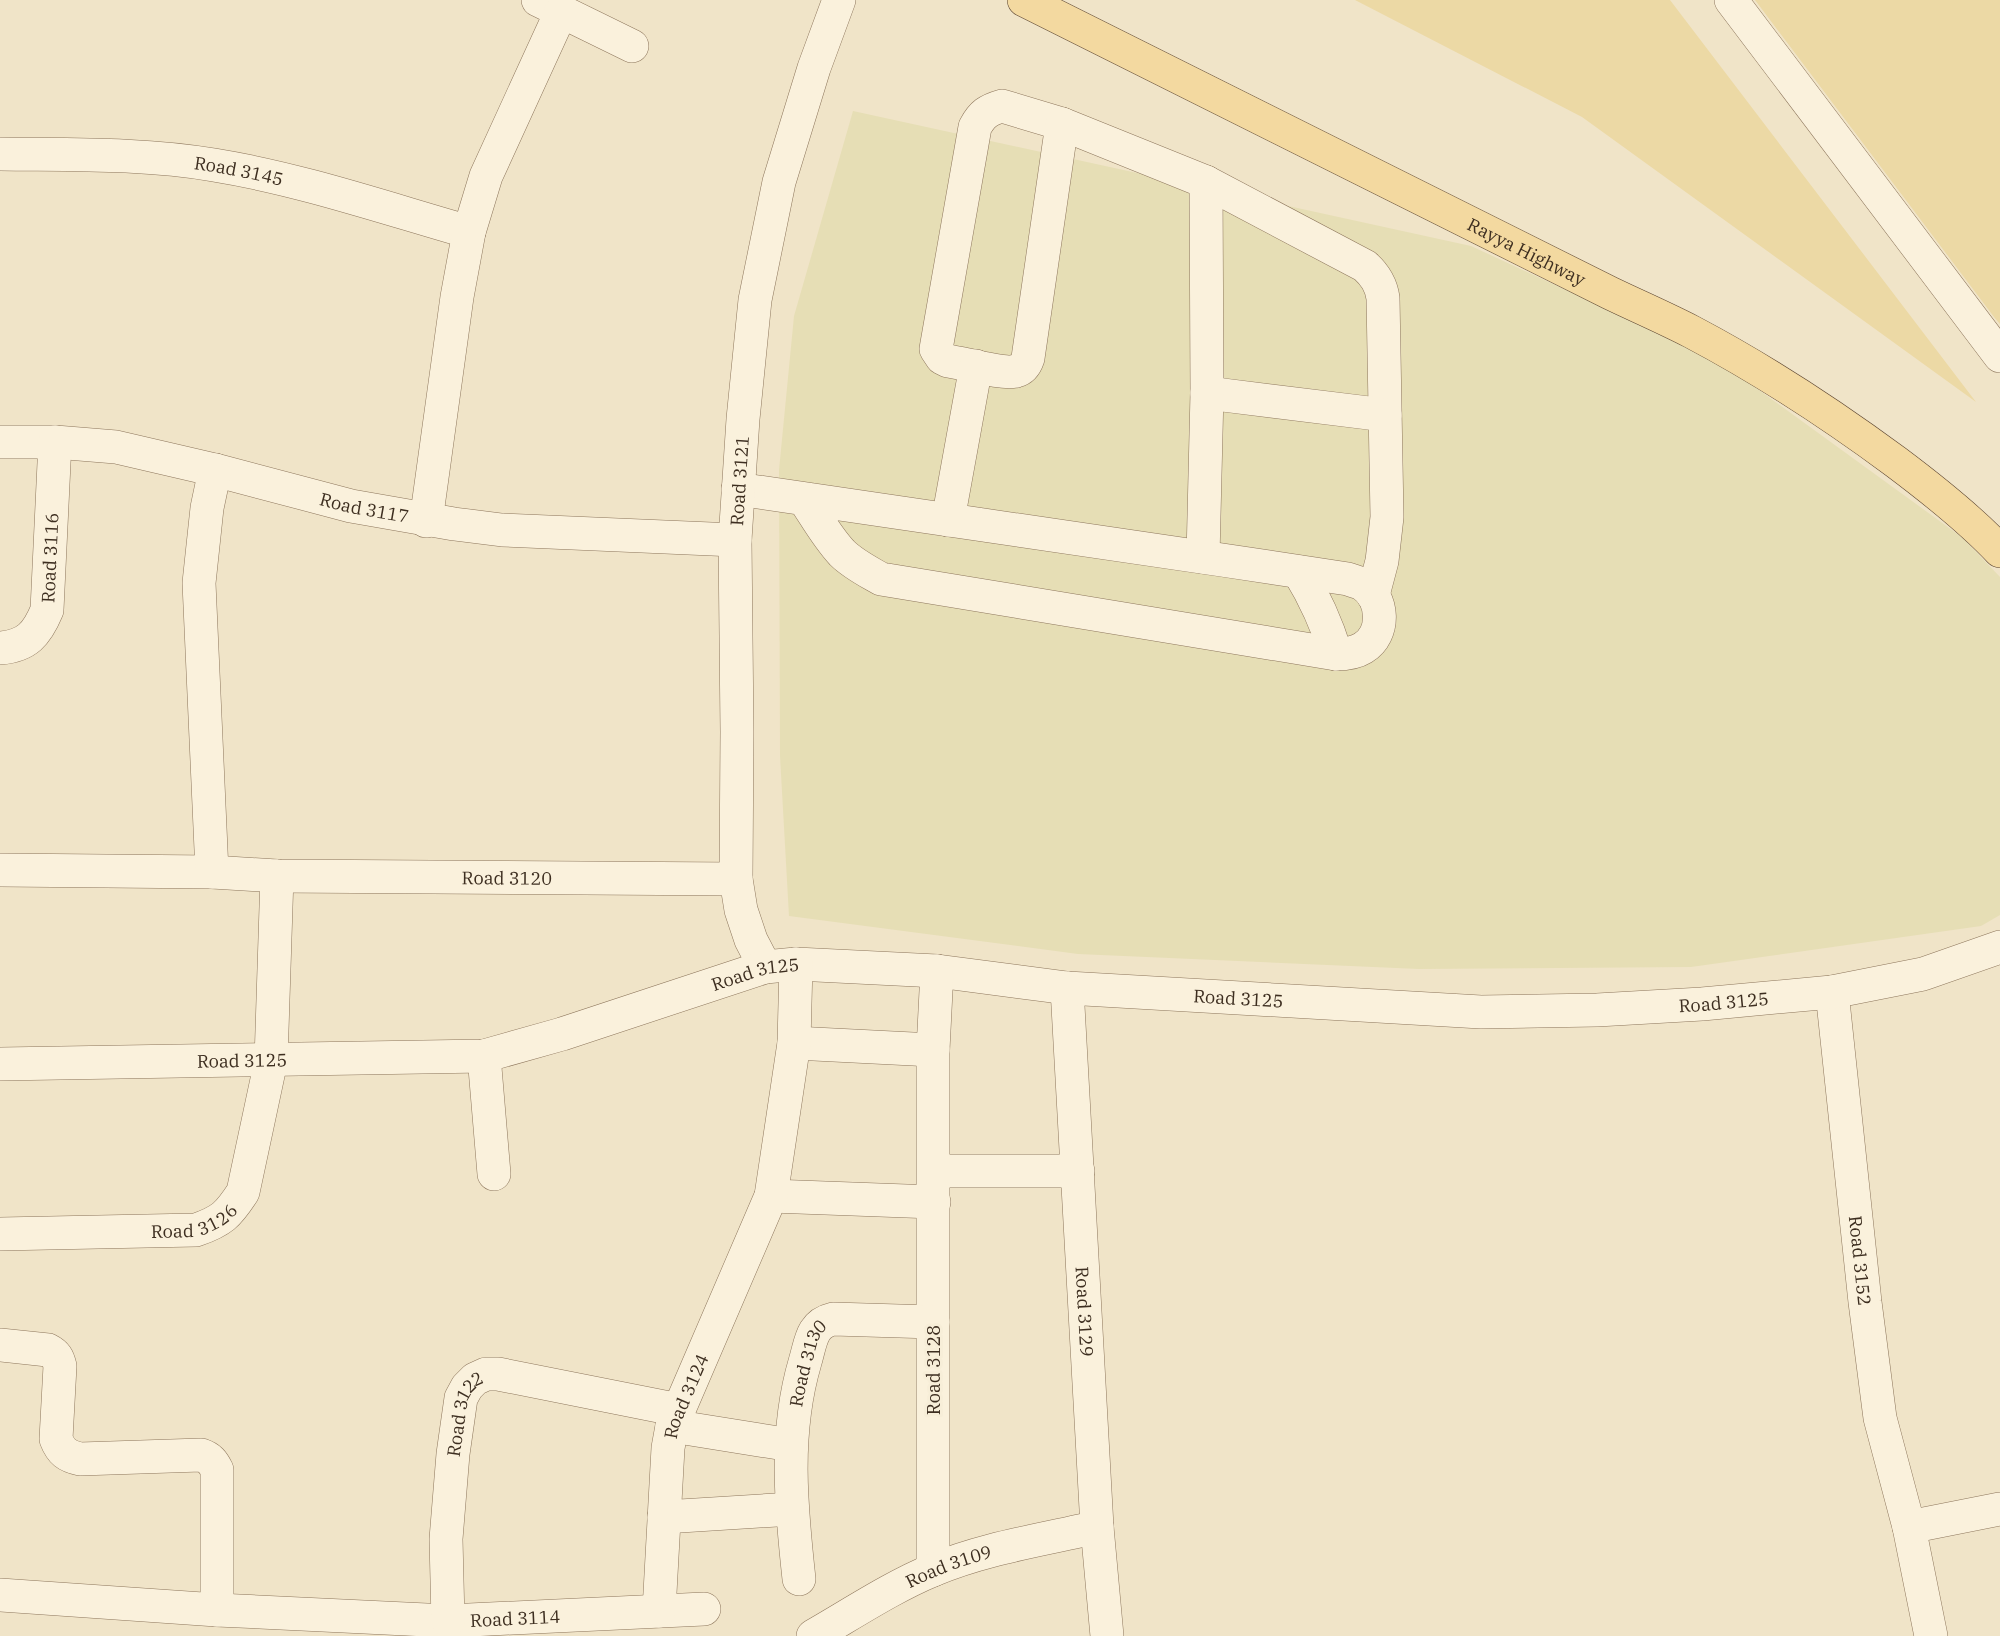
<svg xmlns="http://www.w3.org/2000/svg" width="2000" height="1636" viewBox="0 0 2000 1636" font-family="'IBM Plex Serif',serif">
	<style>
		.farmland { fill: #e6deb5 }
		.sand { fill: #ecd9a5 }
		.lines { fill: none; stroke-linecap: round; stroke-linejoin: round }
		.minor-casing { stroke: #8d765c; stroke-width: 34 }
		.major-casing { stroke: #5b4430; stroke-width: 34 }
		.minor { stroke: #faf1dc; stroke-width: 33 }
		.major { stroke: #f3d9a0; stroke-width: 33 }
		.labels { text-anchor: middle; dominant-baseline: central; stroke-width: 6; stroke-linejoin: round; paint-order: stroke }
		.street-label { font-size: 18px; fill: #3d2e20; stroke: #f7eed8 }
	</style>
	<rect width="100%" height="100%" fill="#f0e4c8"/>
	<path class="farmland" d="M853,111L1471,246L1719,361L1963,538L2000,577V915L1981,926L1691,967L1419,969L1078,954L789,916L780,756L779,470L794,316Z"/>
	<path class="sand" d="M1355,0H1670L1976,402L1582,117Z
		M1755,0H2000V324L1994,317Z"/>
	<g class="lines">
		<defs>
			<g id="minor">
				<path d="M538,0L632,46"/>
				<path d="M1731,0L2000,356"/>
				<path d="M1002,106L1062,124L1028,358C1026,364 1023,369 1016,371C1004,375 963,363 948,361L942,358L936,349L975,127C982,114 988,110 1002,106Z"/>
				<path d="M1062,124L1206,182L1365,266C1375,275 1381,284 1383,298L1387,517L1382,561L1373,595"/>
				<path id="s1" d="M0,154C71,155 144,153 214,165C300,179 385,208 469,232"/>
				<path d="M1207,393L1385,415"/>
				<path id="s2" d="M0,442H55L116,447L215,470L351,506L454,524L502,530L735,540"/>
				<path d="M738,489C942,519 1145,548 1348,579C1353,581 1358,582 1362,584C1384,598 1386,634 1363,648C1355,653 1346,654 1336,654L881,579C867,571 853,564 842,553C827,537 816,517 804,499"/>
				<path d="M948,520L976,366"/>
				<path d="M426,521L457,297L469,232L486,176L561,12"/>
				<path d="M1203,557L1207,393L1206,182"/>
				<path d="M1299,572C1315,598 1327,625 1336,654"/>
				<path id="s3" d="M0,648C27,646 37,634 47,610L55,442"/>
				<path id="s4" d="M0,870L212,872L277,876L736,879"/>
				<path d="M212,872L199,583L207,508L215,470"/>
				<path id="s5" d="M765,967L751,940L741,910L736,879L737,732L735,540L743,419L755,300L779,182L814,68L839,0"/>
				<path id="s6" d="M1067,988L1097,1527L1107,1636"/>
				<path id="s7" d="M1832,992L1865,1302L1880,1418L1909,1527L1931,1636"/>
				<path d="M794,1043L933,1050"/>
				<path d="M484,1056L494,1174"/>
				<path id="s8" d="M0,1064L484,1056L562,1034L765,967L796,964L937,971L1067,988L1481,1012L1597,1010L1702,1004L1832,992L1923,974L2000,947"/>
				<path d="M934,1171H1078"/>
				<path d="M771,1196L934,1202"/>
				<path id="s9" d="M0,1234L196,1230C222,1221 228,1215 243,1192L271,1061L277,876"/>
				<path d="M0,1345L48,1350C56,1354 58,1358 60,1366L56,1439C61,1452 67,1456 80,1459L201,1455C210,1458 213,1462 217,1470V1610"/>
				<path d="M672,1426L791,1445"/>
				<path d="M664,1517L792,1509"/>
				<path d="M1909,1527L2000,1509"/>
				<path d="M933,1570V1050L937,971"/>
				<path id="s10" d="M799,1579C791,1506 784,1433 805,1362C811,1342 811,1324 833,1319L933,1322"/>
				<path id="s11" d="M0,1595L217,1610L448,1621L704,1609"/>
				<path id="s12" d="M659,1611L668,1448L672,1426L771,1196L794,1043L796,964"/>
				<path id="s13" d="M448,1621L446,1539L453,1454L461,1398L467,1387L475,1379L486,1374H498L679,1410"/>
				<path id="s14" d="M813,1636C853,1613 892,1587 933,1570C985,1548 1042,1540 1097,1527"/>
			</g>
			<g id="major">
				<path id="s15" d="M1024,0L1610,293C1637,306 1665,318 1692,332C1764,370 1831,414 1896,462C1932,489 1969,518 2000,551"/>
			</g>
		</defs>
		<use href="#minor" class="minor-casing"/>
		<use href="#major" class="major-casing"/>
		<use href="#minor" class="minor"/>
		<use href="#major" class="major"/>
	</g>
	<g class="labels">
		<g class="street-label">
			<text stroke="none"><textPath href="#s1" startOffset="240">Road 3145</textPath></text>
			<text stroke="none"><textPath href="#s15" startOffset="562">Rayya Highway</textPath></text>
			<text stroke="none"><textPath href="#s5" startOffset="492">Road 3121</textPath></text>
			<text stroke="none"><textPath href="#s2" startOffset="372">Road 3117</textPath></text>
			<text stroke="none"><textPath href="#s3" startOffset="117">Road 3116</textPath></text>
			<text stroke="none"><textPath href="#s4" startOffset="507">Road 3120</textPath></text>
			<text stroke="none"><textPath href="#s8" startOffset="768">Road 3125</textPath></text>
			<text stroke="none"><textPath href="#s8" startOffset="1254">Road 3125</textPath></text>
			<text stroke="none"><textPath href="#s8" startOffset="1740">Road 3125</textPath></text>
			<text stroke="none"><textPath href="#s8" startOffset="242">Road 3125</textPath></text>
			<text stroke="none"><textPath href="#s9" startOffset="196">Road 3126</textPath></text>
			<text stroke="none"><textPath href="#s7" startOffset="270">Road 3152</textPath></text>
			<text stroke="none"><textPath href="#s6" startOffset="324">Road 3129</textPath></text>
			<text stroke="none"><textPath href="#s10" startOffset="218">Road 3130</textPath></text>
			<text transform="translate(933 1370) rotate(-90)">Road 3128</text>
			<text stroke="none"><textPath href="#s12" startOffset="218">Road 3124</textPath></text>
			<text stroke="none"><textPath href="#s13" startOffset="210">Road 3122</textPath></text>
			<text stroke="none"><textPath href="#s14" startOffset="153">Road 3109</textPath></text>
			<text stroke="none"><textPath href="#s11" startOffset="516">Road 3114</textPath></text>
		</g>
	</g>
</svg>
